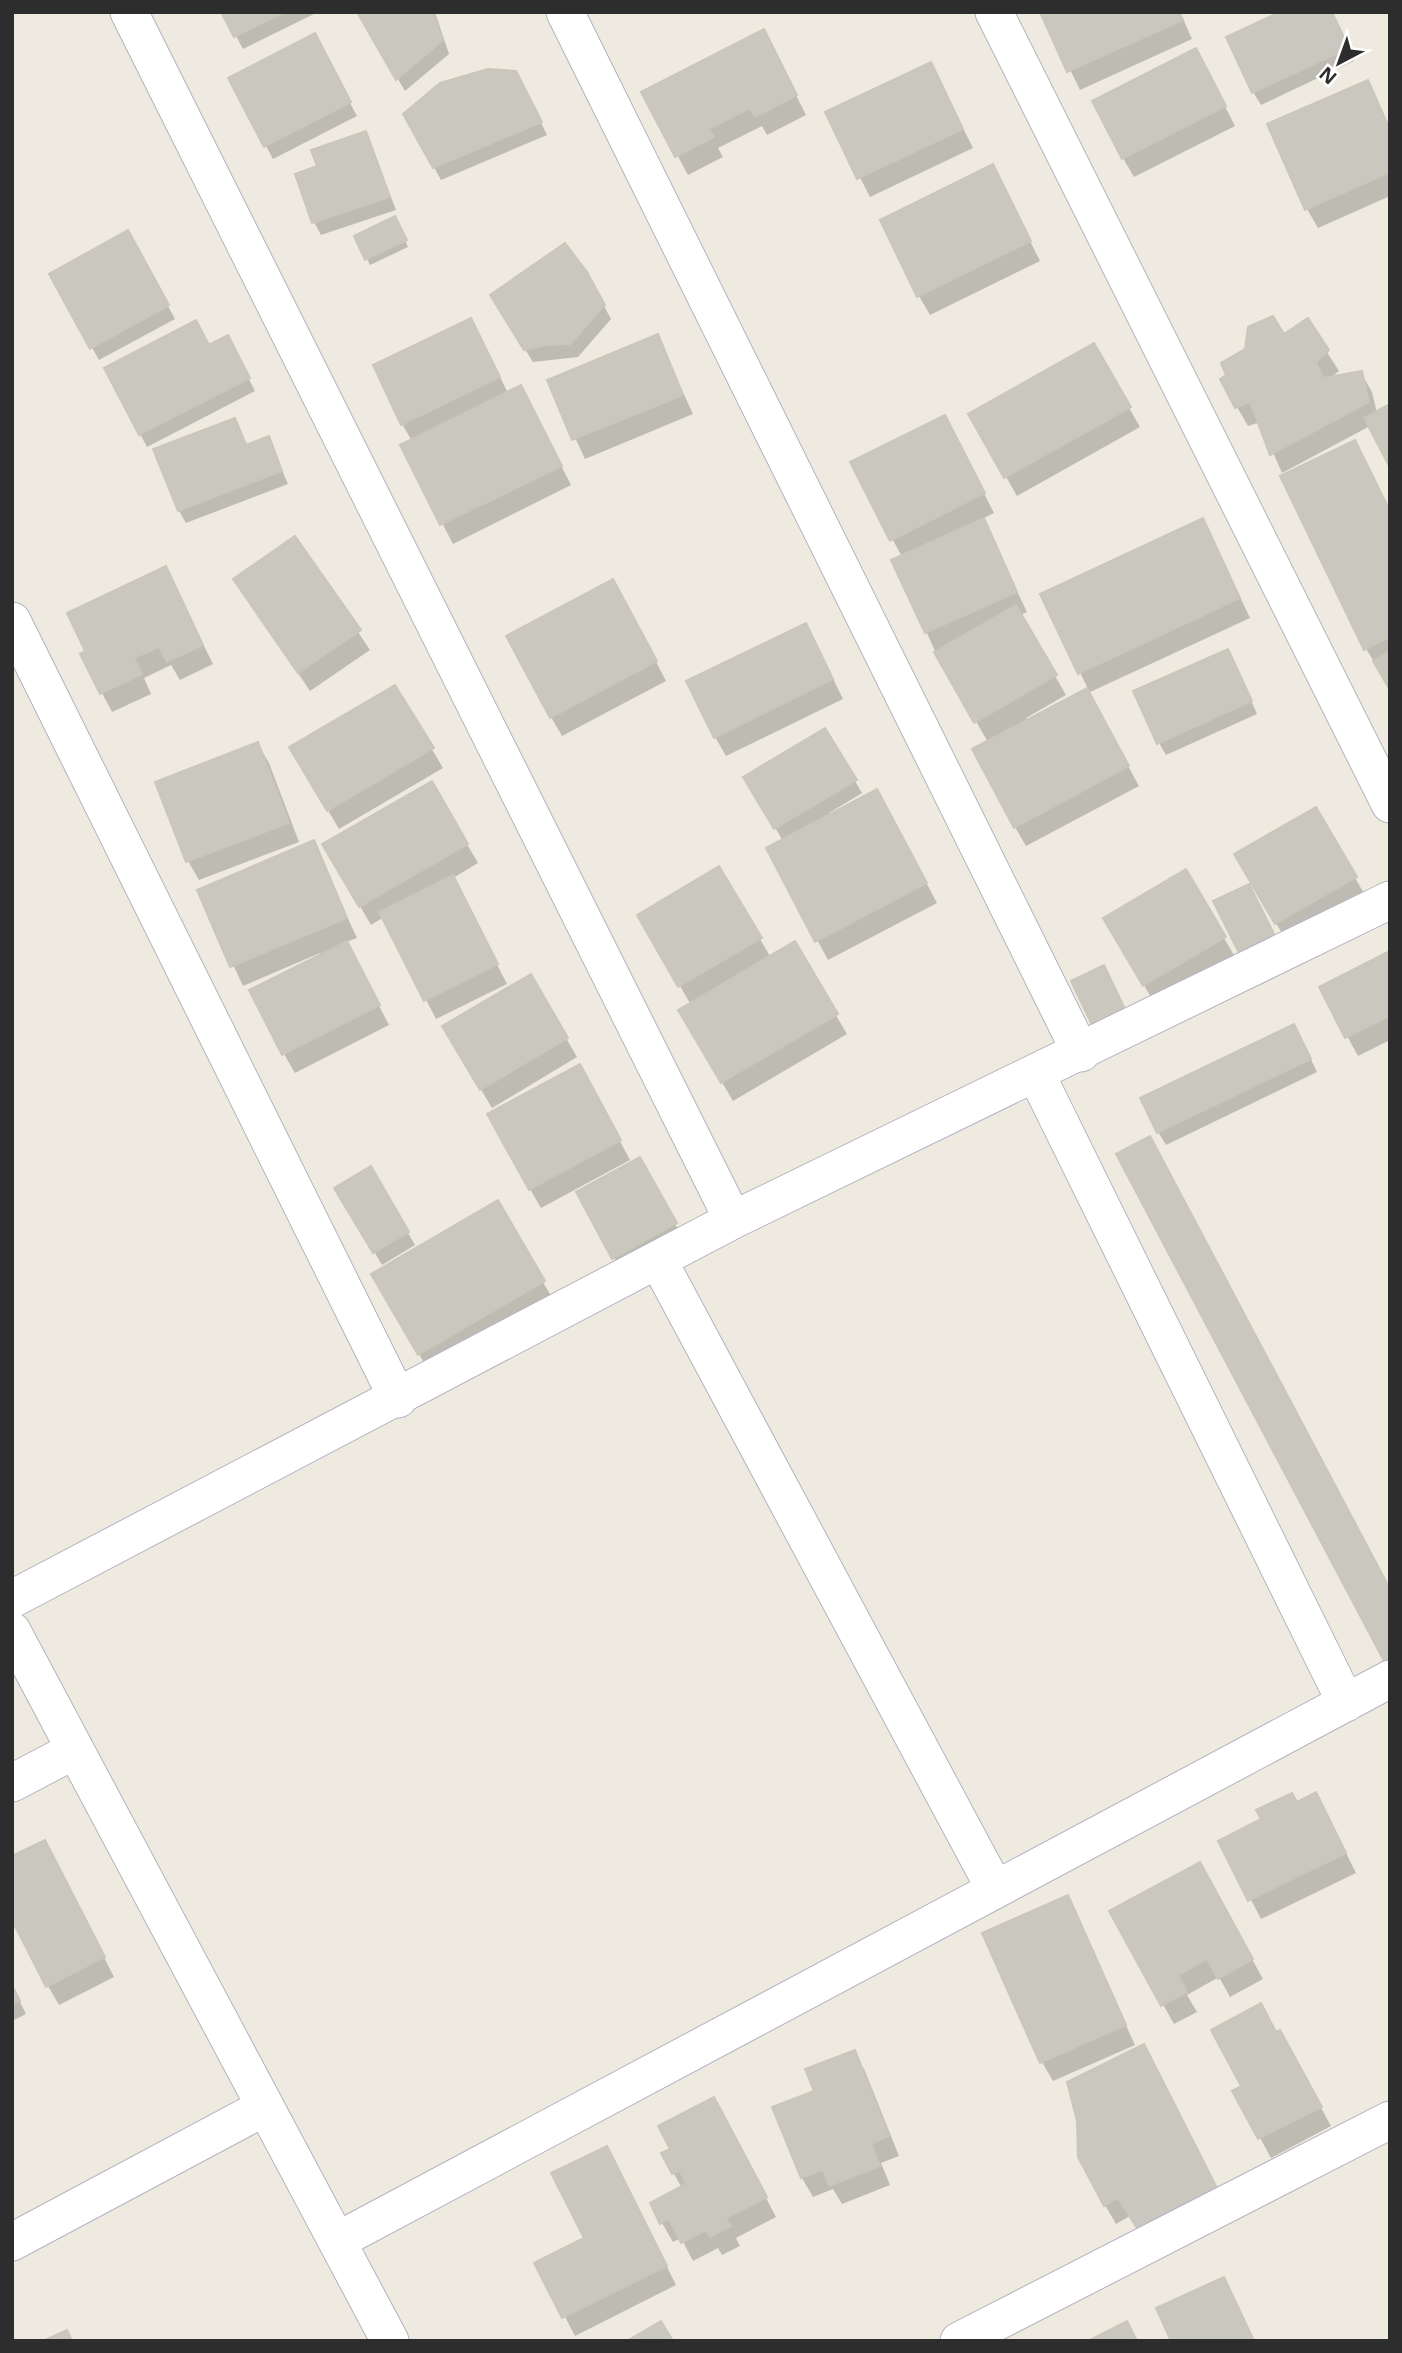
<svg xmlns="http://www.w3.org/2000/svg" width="1402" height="2353" viewBox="0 0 1402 2353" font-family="'Open Sans',sans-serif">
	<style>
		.shadow { fill: #0003 }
		.building { fill: #cac8be; stroke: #cac6b9; stroke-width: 2 }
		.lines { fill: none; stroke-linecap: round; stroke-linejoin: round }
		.minor-casing { stroke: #b3b4c0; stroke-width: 39 }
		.minor { stroke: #fff; stroke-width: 37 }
	</style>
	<rect width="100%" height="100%" fill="#eeeae0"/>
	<path class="shadow" d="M223,12H313L314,14L243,49Z
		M359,12H435L449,54L405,91Z
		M1042,12H1180L1192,39L1080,90Z
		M1332,12L1354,61L1261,105L1253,92Z
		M321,48L357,116L273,159L230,79Z
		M774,51L806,115L767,135L762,126L718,148L723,157L688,175L644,93Z
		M931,64L973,148L870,197L827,113Z
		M1206,69L1235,126L1134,177L1123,158Z
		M1367,82L1390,128V196L1318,228L1307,209Z
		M523,86L547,135L441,180L405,114Z
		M366,133L396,210L321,235L314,222L319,167Z
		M993,167L1040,261L930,315L919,296Z
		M398,224L408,247L370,265L356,237Z
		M127,232L175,319L99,360L51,274Z
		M586,273L611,319L578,357L533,362L499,308Z
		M1307,321L1339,371L1329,379L1361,373L1372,392L1377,413L1390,406V463L1370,426L1282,473L1260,422L1248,426L1237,407L1283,337Z
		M657,336L693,414L585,459L549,381Z
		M481,339L508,393L531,406L571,485L453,544L402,446L412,441L402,424Z
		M1093,345L1140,427L1017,496L970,414Z
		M209,347L234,350L255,391L147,447L140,434Z
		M234,420L247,447L268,438L288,484L186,523L179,511Z
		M955,436L994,513L982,519L1027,612L1020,615L1066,695L1026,718L1028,721L1088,689L1042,595L1213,540L1250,618L1088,693L1139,786L1026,846L1015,827L988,742L936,653L894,561L902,557L852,463Z
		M1390,512V687L1366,649Z
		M295,538L370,650L310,691L235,580Z
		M165,568L213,664L180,680L171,665L144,678L151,694L112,712L102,693Z
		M624,600L666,681L562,736L551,717Z
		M816,644L843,699L726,756L715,737Z
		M1235,664L1257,714L1166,755L1159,743Z
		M395,687L443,768L339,829L291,748Z
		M825,731L862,793L829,813L831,816L888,811L937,903L828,960L768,848L783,841L746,778Z
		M258,744L269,763L299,842L199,880L188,861L157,783Z
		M431,783L478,863L453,878L507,984L436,1019L384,917L371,925L324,845Z
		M1316,809L1366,897L1287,942L1236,854Z
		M313,843L357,938L346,942L389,1025L295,1073L284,1054L320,953L243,986L199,891Z
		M719,869L771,958L794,944L847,1034L733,1101L680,1011L691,1005L639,915Z
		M1185,871L1235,957L1155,1004L1105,919Z
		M1390,953V1040L1358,1056L1321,988Z
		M530,976L577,1057L492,1108L444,1027Z
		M1301,1039L1317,1072L1166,1145L1158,1132Z
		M590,1085L630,1160L541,1208L530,1189Z
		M640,1159L682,1237L621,1270L578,1193Z
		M370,1169L415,1245L382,1265L337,1189Z
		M497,1203L554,1301L430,1373L373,1275Z
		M1326,1813L1356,1873L1261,1919L1221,1842Z
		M55,1861L114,1977L59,2005L48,1986Z
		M1210,1883L1263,1979L1230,1997L1219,1977L1187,1995L1197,2012L1174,2024L1111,1912Z
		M1067,1897L1135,2045L1053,2081L1042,2062Z
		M12,1986L26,2014L12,2021Z
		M1276,2034L1290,2051L1331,2126L1271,2158L1235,2092L1243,2087Z
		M854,2052L865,2071L899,2156L881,2163L890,2185L842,2204L833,2189L813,2197L802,2178L816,2092Z
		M1154,2065L1227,2207L1150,2246L1130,2216L1116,2224L1105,2205Z
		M724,2118L776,2217L736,2238L740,2246L722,2255L718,2248L693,2261L681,2238L673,2242L662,2223L682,2188L663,2154Z
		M617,2167L676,2285L575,2336L537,2263L587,2238Z"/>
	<path class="building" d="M221,12H285L234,37Z
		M357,12H433L443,40L396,80Z
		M1040,12H1179L1183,20L1067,72Z
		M1280,12H1332L1349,48L1252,93L1226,37Z
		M764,29L797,95L755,117L750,108L709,129L714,137L675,157L641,92Z
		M315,33L351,102L264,147L228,78Z
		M1196,48L1226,106L1122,159L1092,101Z
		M931,62L963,129L857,179L825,112Z
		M488,69L516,71L542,122L433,168L403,114L440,83Z
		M1368,80L1390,130V172L1305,210L1267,124Z
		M366,131L390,197L312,223L295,174L317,166L311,150Z
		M993,164L1031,241L917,297L880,220Z
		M395,216L407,240L365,260L354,236Z
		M128,230L169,305L90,349L49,274Z
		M565,243L587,272L605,305L570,344L546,345L524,350L490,295Z
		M1273,316L1284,334L1308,318L1329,350L1316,362L1323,378L1362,371L1369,402L1270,455L1250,402L1235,408L1220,379L1226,375L1221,363L1245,349L1248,327Z
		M471,318L500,377L401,425L373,365Z
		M196,320L209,345L228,335L250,378L139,435L104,368Z
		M658,334L683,395L572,440L547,380Z
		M1094,343L1131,407L1004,478L968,414Z
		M521,385L562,466L440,525L400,445Z
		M1390,404V463L1388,464L1364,418Z
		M945,415L985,493L890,541L850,462Z
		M235,418L246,445L269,436L282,471L178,511L153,449Z
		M1355,440L1390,511V637L1364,650L1280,476Z
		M984,518L1017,592L925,633L891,560Z
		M1203,518L1240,598L1078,674L1040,594Z
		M295,536L361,630L298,673L233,579Z
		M166,566L203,645L167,662L159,647L134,658L142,674L100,694L80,654L85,651L67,613Z
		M613,579L657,661L550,718L506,636Z
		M1016,605L1057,675L974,723L934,652Z
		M806,623L833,679L714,738L686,681Z
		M1228,649L1252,701L1157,744L1133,691Z
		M1390,651V690L1373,661Z
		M395,685L434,748L327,811L289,747Z
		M1087,688L1129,766L1014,828L972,749Z
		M825,728L857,780L774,829L743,777Z
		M258,742L289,823L186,862L155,782Z
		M432,781L468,844L359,907L322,844Z
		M877,789L927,883L815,942L766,848Z
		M1316,807L1357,877L1275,924L1234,854Z
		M314,840L347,918L230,967L197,890Z
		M719,866L762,938L678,987L637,915Z
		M1186,869L1226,937L1143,986L1103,918Z
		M453,875L498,964L424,1001L379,912Z
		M1249,884L1276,938L1240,955L1213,901Z
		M347,941L380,1005L282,1055L249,990Z
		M795,941L838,1014L721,1083L678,1010Z
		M1390,951V1016L1345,1038L1319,987Z
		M1104,965L1125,1009L1092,1025L1071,981Z
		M531,974L568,1038L480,1090L442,1026Z
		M1294,1024L1311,1059L1157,1133L1140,1098Z
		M580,1064L621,1140L529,1190L487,1114Z
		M1150,1136L1390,1589V1658L1384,1661L1116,1154Z
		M640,1157L677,1223L612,1259L576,1192Z
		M371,1166L409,1232L373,1253L334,1188Z
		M498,1200L545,1281L418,1355L371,1274Z
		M1316,1792L1346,1853L1248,1901L1218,1841L1261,1819L1256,1810L1292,1793L1297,1802Z
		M45,1840L105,1957L46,1987L12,1920V1856Z
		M1200,1862L1253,1959L1218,1979L1207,1959L1178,1975L1187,1992L1161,2006L1109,1911Z
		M1068,1895L1126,2025L1040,2063L982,1933Z
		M12,1985L20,2001L12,2005Z
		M1261,2003L1276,2032L1280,2030L1322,2107L1258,2139L1232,2091L1241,2086L1211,2030Z
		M1144,2044L1217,2188L1137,2228L1118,2198L1104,2206L1078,2157L1077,2121L1067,2082Z
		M855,2050L889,2136L871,2144L880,2166L829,2186L823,2170L801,2178L772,2107L814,2091L805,2069Z
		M714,2097L767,2197L726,2218L731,2226L710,2237L706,2230L681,2243L669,2219L660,2224L650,2203L686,2184L680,2171L672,2174L661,2153L670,2149L658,2126Z
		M607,2146L667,2266L562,2318L534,2263L584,2238L551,2173Z
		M1224,2277L1254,2341H1171L1156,2308Z
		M661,2321L673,2341H627Z
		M1127,2321L1137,2341H1088Z
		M67,2330L72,2341H43Z"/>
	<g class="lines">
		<defs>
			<path id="minor" d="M129,12L733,1220
				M565,12L1081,1053
				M994,12L1390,804
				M12,621L398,1399
				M1036,1074L1346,1703
				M658,1260L995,1889
				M12,1599L733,1220L1390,900
				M12,1631L390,2341
				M12,1783L75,1750
				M337,2241L1390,1679
				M12,2242L265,2107
				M959,2341L1390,2120"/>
		</defs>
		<use href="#minor" class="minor-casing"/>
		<use href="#minor" class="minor"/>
	</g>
	<rect width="1402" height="2353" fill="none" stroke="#2d2d2d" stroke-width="28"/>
	<g transform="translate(1339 63) rotate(221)" stroke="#ffffff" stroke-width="5" paint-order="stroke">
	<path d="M0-5L12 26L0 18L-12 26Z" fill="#2d2d2d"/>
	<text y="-10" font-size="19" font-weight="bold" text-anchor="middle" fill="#2d2d2d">N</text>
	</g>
</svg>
